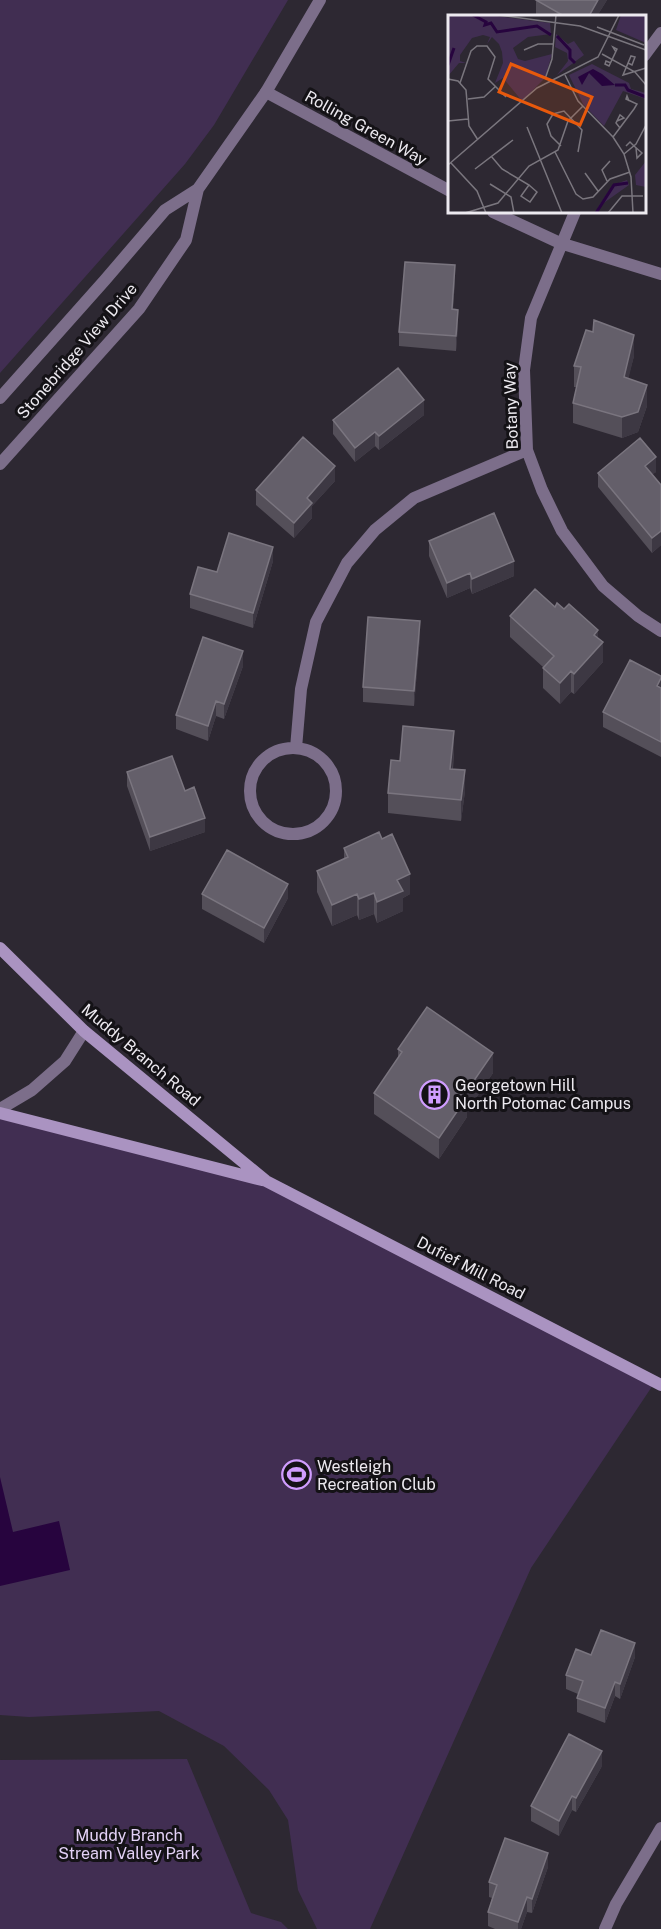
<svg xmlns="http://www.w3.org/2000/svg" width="661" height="1929" viewBox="0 0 661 1929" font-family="'Public Sans',sans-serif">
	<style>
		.green { fill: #412e52 }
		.water { fill: #27043e }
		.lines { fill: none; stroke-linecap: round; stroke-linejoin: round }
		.minor { stroke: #7c6e8a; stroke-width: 12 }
		.tertiary { stroke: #7c6e8a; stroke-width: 12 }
		.secondary { stroke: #aa93c1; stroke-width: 12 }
		.wall { fill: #544f59 }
		.shaded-wall { fill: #3d3843 }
		.building { fill: #645f6a; stroke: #7a757f; stroke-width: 1.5 }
		.labels { text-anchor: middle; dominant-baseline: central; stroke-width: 6; stroke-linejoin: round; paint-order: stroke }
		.street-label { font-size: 16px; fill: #edeaf0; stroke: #141216 }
		.poi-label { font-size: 16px; fill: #edeaf0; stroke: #141216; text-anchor: start }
		.park-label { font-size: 16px; fill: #e3d1f6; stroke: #141216 }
		.inset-river { fill: none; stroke: #27043e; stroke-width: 3 }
		.inset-road { fill: none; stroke: #7a767e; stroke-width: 1.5 }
		.view { fill: #e8590c; fill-opacity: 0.15; stroke: #e8590c; stroke-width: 3 }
		.inset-edge { fill: none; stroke: #edeaf0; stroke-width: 3 }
	</style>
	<rect width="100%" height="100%" fill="#2d2832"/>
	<path class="green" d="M0,0H288L214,125L185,164L0,373Z
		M0,1113L266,1181L655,1382L531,1568L370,1929H317L298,1890L288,1820L269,1790L224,1746L159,1711L29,1717L0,1715Z
		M187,1759L251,1913L281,1922L288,1929H0V1760Z"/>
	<path class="water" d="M0,1477L13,1532L59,1521L70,1570L0,1586Z"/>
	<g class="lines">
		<path class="minor" d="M644,56L661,33
			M266,92L450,191
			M493,212L560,243L661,274
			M575,212L531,318L524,370L527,450L542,490L562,531L603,586L638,616L661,631
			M296,748L301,689L316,622L347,563L375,530L414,498L527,450
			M250 791a43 43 0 1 1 86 0a43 43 0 1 1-86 0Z
			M605,1929L616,1904L661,1828"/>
		<path class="tertiary" d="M0,398L105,280L165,210L198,189
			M0,464L139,309L186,240L198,189L266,92L320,0
			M0,1109L32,1090L65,1061L84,1031"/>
		<path class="secondary" d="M0,948L84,1031L266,1181L661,1385
			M0,1113L262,1180"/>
	</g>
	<path class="wall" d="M536,0H607L597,16H539L536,14Z
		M455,280L453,309L458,325L456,351L399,346V332Z
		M634,356L628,378L647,406L638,432L622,438L573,423V403L577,387H574V366Z
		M424,415L379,450L375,446L355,462L333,434V420Z
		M656,472L652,474L661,485V545L652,553L598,487V473Z
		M335,481L312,506V518L294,538L256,505V490Z
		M429,541L514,576L472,594L470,588L447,598L429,556Z
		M273,561L253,628L190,608V594L217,572Z
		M555,607L603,662L574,694L571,692L560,704L543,688V667L510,637V616Z
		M420,636L414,706L363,702V687Z
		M243,666L224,719L216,716L208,741L176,729V715Z
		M661,676V757L603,727V712Z
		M454,752L453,769L465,791L461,821L388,813V793L400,761Z
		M127,772L185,791L205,832L150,851L127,786Z
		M382,839L410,894L403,898V911L377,923L374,914L359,920L357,915L332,926L317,892V871L344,859V848Z
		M202,894L288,898L264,943L202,909Z
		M398,1049L493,1073L467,1111V1117L439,1159L374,1114V1093L398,1058Z
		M591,1655L635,1657L620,1699L615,1696L605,1723L577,1712V1698L578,1694L566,1689V1675Z
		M602,1766L576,1812L572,1810L559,1836L531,1821V1806Z
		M548,1867L532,1913L527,1912L521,1929H495L488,1926V1912L492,1898L489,1897V1882Z"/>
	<path class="shaded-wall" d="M598,0H607L597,16H589Z
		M455,265V280L452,324V309Z
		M458,310V325L456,351V336Z
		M634,335V356L624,397V377Z
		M647,385V406L638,432L622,438V417Z
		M424,400V415L379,450V436Z
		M375,432V446L355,462V448Z
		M656,457V472L645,481V466Z
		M335,466V481L312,506V518L294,538V523L307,498Z
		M661,531V545L652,553V538Z
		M273,547V561L253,628V613Z
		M514,561V576L472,594V579Z
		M470,573V588L447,598V583Z
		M420,621V636L414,706V691Z
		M598,630V647L603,642V662L574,694V674L594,635Z
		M243,651V666L224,719V704Z
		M571,671V692L560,704V683Z
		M661,678V693L657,686Z
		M216,701V716L208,741V726Z
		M454,731V752L450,790V769Z
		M465,770V791L461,821V800Z
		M205,818V832L150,851V837Z
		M410,874V894L403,898V911L377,923V902L397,880Z
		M288,884V898L264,943V928Z
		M374,893V914L359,920V899Z
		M357,894V915L332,926V905Z
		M493,1053V1073L467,1111V1117L439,1159V1138L464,1095Z
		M635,1643V1657L620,1699V1684Z
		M615,1682V1696L605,1723V1708Z
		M602,1751V1766L576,1812V1798Z
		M572,1796V1810L559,1836V1821Z
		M548,1853V1867L532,1913V1899Z
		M527,1897V1912L521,1929H518V1922Z"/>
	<path class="building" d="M536,0H598L589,16H564Z
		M405,262L455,265L452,309L458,310L456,336L399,332Z
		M594,320L634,335L624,377L647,385L638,412L622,417L573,403L581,367L574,366L586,330L593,332Z
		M398,368L424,400L379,436L375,432L355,448L333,420Z
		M303,437L335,466L307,498L312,503L294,523L256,490Z
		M640,438L656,457L645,466L661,485V531L652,538L598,473Z
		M494,513L514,561L472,579L470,573L447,583L429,541Z
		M229,533L273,547L253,613L190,594L198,567L217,572Z
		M535,589L555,607L557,603L564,609L569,604L598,630L594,635L603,642L574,674L571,671L560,683L543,668L554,656L510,616Z
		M368,617L420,621L414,691L363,687Z
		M203,637L243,651L224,704L216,701L208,726L176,715Z
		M630,660L661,676V678L657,686L661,688V742L603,712Z
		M403,726L454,731L450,769L465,770L461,800L388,793L391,760L400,761Z
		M172,756L185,791L194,787L205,818L150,837L127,772Z
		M379,832L382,839L392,834L410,874L397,880L403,891L377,902L374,893L359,899L357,894L332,905L317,871L348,857L344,848Z
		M227,850L288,884L264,928L202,894Z
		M427,1007L493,1053L464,1095L467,1097L439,1138L374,1093L402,1052L398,1049Z
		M601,1630L635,1643L620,1684L615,1682L605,1708L577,1698L583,1681L566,1675L576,1649L591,1655Z
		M569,1734L602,1751L576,1798L572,1796L559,1821L531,1806Z
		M505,1838L548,1853L532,1899L527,1897L518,1922L488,1912L497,1885L489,1882Z"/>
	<defs>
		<symbol id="building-ring" viewBox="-11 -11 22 22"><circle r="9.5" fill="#141216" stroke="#d09dff" stroke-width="1.5"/><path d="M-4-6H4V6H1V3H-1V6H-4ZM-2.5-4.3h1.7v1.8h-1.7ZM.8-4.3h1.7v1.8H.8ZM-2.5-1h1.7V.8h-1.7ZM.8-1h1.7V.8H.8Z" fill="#d09dff"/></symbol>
		<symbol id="stadium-ring" viewBox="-11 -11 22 22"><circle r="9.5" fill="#141216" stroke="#d09dff" stroke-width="1.5"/><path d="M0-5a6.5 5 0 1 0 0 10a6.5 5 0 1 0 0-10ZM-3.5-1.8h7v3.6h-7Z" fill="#d09dff"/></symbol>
	</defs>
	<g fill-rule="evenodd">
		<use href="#building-ring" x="418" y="1078" width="33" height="33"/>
		<use href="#stadium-ring" x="280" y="1458" width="33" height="33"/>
	</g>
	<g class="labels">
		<g class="street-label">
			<text transform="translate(366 128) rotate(29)">Rolling Green Way</text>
			<text transform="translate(77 351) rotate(-49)">Stonebridge View Drive</text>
			<text transform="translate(511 406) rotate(-92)">Botany Way</text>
			<text transform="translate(141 1055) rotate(40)">Muddy Branch Road</text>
			<text transform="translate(471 1268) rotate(27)">Dufief Mill Road</text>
		</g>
		<g class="poi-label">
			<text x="455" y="1085">Georgetown Hill<tspan x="455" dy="18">North Potomac Campus</tspan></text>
			<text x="317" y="1466">Westleigh<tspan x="317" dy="18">Recreation Club</tspan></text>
		</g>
		<g class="park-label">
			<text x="129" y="1835">Muddy Branch<tspan x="129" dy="18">Stream Valley Park</tspan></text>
		</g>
	</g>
	<g transform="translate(448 15)">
		<rect width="198" height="198" fill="#2d2832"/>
		<path d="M0,0H41L102,8L103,19L80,22L65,33L70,44L77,46L104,39L97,63L74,86L55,63L47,68L55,48L54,37L51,29L44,22L39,29L42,22L35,20L24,23L12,40V46L18,48H11L0,61ZM173,0H198V28L168,15ZM108,19L120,29L126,26L136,40L109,60L120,46L119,38L107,32ZM144,49L181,68L183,74L198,78V84L175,76L156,111L135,89L121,60ZM198,146V172L188,170L187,160ZM179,165L181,170L150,192L165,170Z" fill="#412e52"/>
		<path d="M145,54L154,59L167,70L154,71L141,58L134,70L130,62Z" fill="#27043e"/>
		<path class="inset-river" d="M25,0L38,7L37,10L43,8L49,17L89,11L103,20M109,21L122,35V43L127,48M0,50L6,33M167,70H177L180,75L198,82M148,198L166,170L180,168"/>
		<path class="inset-road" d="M50,0L132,11L198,35M149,12L196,30M76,35L90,29H105M154,39L187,57L198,70M163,48L158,46L157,49L161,51L169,34L165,32L168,37M180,48L184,50L187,42L183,41L175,60L198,53M117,60L130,86L165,122L176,139L183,162L185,198M0,64L10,66L18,75L21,111L30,125M97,64L104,44L108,0M12,68L23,36L29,31H39L47,42L40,64L58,82M20,84L36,82L48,71M0,106L20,104M169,106L176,103L172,100L168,108L172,113M79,112L114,198M165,122L186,94L189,89L178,84L179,81L181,86M113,131L103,121L99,109L105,99L116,96L134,115L130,137M178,131L182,127L186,131L194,138L189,143L188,133M107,137L128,179L135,184L145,182L162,164L182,157M176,139L188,129L198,110M43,141L54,154L81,170L73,181L82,187L89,177L81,170M3,148L29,176L38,198M0,150L89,73L150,42L171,0M27,154L65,125M137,158L150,176M159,166L154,155L162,146M42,169L63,182L66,198M17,198L50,188L81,151L110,135L120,106L135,91M160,198L174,181H195"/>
		<path class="view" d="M63,49L144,82L132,110L51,77Z"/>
		<rect width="198" height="198" class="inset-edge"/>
	</g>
</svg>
